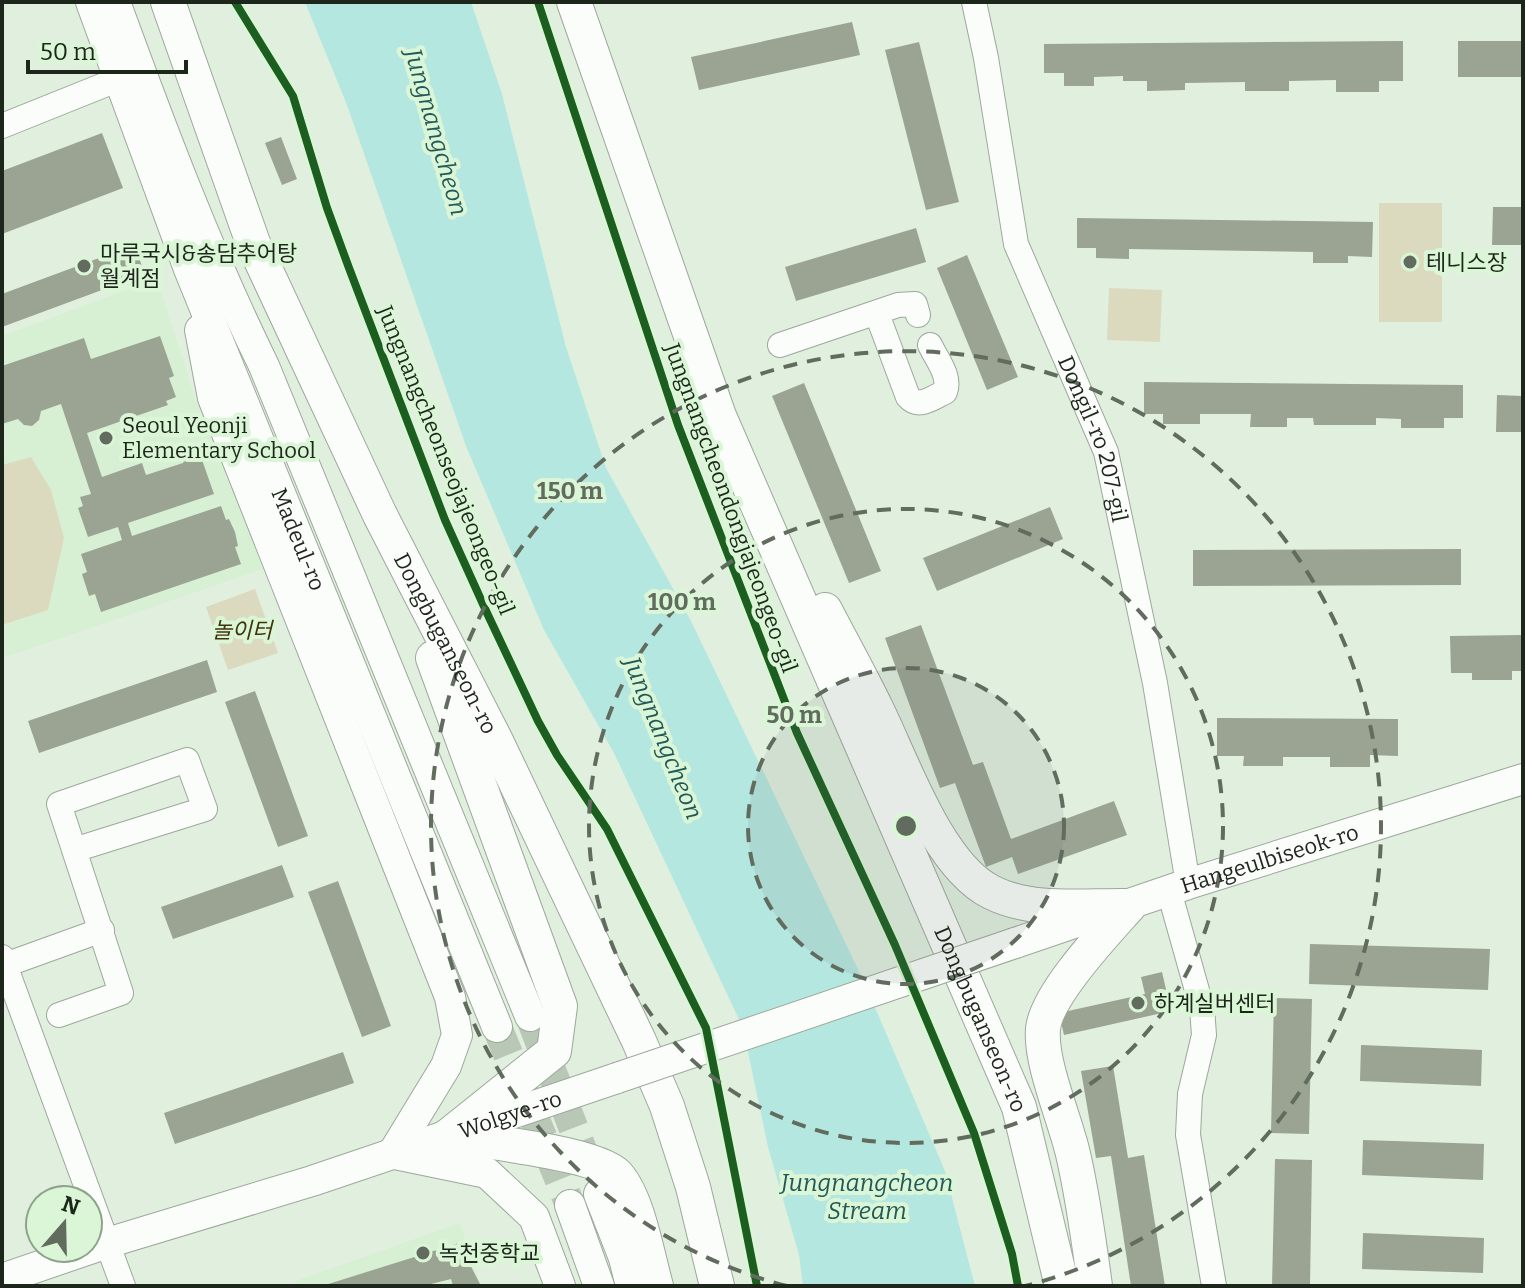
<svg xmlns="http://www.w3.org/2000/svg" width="1525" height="1288" viewBox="0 0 1525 1288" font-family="Bitter,'Noto Sans KR',serif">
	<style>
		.built { fill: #d7f0d4 }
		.green { fill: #dcdabe }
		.water { fill: #b5e7e1 }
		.building { fill: #9ba393 }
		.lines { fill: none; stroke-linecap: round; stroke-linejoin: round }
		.major-tunnel { stroke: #b9c7b7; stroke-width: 30; stroke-dasharray: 30 15; stroke-linecap: butt }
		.minor-casing { stroke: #9da89b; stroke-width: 26 }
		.major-casing { stroke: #9da89b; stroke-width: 32 }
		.highway-casing { stroke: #9da89b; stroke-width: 36 }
		.minor { stroke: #fafdfa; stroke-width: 24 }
		.major { stroke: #fafdfa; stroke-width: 30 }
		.highway { stroke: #fafdfa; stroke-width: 34 }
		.major-bridge-casing { stroke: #9da89b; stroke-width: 32; stroke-linecap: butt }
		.major-bridge { stroke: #fafdfa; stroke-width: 30 }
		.cycleway-casing { stroke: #dbf6d7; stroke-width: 13 }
		.cycleway { stroke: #1b5e20; stroke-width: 8 }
		.ring { fill: none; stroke: #616c5f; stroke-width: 4; stroke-dasharray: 14 10 }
		.poi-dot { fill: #616c5f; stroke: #dbf6d7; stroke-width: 3 }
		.labels { text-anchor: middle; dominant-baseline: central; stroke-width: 8; stroke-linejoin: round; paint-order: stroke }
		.poi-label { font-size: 22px; fill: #1d261b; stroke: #dbf6d7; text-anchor: start }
		.street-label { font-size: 22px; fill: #1d261b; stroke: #dbf6d7 }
		.park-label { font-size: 22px; font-style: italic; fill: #41330c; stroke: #dbf6d7 }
		.water-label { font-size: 24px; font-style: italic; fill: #215958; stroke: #dbf6d7 }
		.centre { fill: #616c5f; stroke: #dbf6d7; stroke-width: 4 }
		.ring-label { font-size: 24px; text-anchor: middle; font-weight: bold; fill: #616c5f; stroke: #dbf6d7; stroke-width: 8; stroke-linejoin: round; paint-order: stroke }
	</style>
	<rect width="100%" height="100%" fill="#e0efde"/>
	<path class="built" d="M157,279L196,401L263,569L2,658V336Z
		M460,1223L481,1286H304L293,1282Z"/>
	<path class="green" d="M1379,203H1442V322H1379Z
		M1109,288L1162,290L1160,342L1107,340Z
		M31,457L51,490L64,538L48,610L2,625V465Z
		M255,589L278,653L228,670L206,607Z"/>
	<path class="water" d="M305,2H471L502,94L566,347L606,468L691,621L865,984L945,1171L975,1286H803L799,1255L768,1147L743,1028L614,753L544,630L466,446L347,105Z"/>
	<path class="building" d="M852,22L860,55L699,90L691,57Z
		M1403,41V81H1379V92H1336V80L1289,81V91H1245V82L1185,83V90L1147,91V81H1123V76L1094,77V86H1064V73H1044V44Z
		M1458,41H1523V77H1458Z
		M919,42L959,202L926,210L885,50Z
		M102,133L123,188L2,234V171Z
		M281,137L297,179L282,185L265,143Z
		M1493,207H1523V245H1492Z
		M1077,218L1373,222L1372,257L1348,256V263H1313V252L1129,249V259L1096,258V248H1077Z
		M916,228L926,262L796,301L785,267Z
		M134,245L145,274L2,327V294Z
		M967,255L1018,377L987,390L937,268Z
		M160,336L174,376L169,378L176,397L166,401L168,405L87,433L102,477L142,463L146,475L183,463L187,455L197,453L201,457L214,494L128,523L132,536L221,506L226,520L229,519L235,532L238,546L235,547L241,564L101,612L95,594L89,596L82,574L87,572L81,554L122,540L118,527L88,537L78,508L83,506L80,497L91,494L61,404L41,411L39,420L32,426L24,425L18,419L2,424V366L84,338L91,359Z
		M1144,382L1463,385V418H1444V428H1401V419L1376,418V425H1314L1313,418H1287V427H1250L1251,414H1200V424H1163V414H1144Z
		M804,383L881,571L849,583L772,396Z
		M1497,395L1523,396V432H1496Z
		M1050,507L1063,539L937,591L923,558Z
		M1461,549V585L1193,586V550Z
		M921,625L973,765L983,762L1011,839L1114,801L1127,835L1018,874L1012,857L986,867L955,783L940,788L885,638Z
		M1523,635V671H1512V680H1472V673H1451L1450,636Z
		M207,660L217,692L39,753L28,721Z
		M255,691L308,836L278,847L225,702Z
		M1217,718L1398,719V756L1370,755V767H1330V757H1283V766H1243L1244,756H1217Z
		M282,865L294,897L173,939L161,907Z
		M338,881L391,1026L362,1037L308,892Z
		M1310,944L1490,949L1488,990L1309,984Z
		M1162,972L1171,1011L1064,1035L1059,1013L1145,994L1141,977Z
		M1274,998L1312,999L1309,1134L1271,1133Z
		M1361,1045L1482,1050L1481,1086L1360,1081Z
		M343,1052L354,1083L175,1144L164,1113Z
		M1113,1066L1128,1158L1144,1155L1165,1286H1131L1111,1156L1096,1158L1081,1071Z
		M1363,1140L1484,1144L1483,1180L1362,1175Z
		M1275,1159L1312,1160L1310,1286H1272Z
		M1363,1233L1484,1238L1483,1273L1362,1269Z
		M459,1243L481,1286H453L451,1279L423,1286H322Z"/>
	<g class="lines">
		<path class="major-tunnel" d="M530,1016L593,1178
			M497,1027L570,1205"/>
		<defs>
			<g id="minor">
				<path id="s1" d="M974,2L986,58L1016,244L1106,452L1155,683L1188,884"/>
				<path d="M2,126L134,73"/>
				<path d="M877,314L908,397C919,409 932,398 945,392C951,376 937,360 930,345"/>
				<path d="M780,345L898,305L915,304L918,315"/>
				<path d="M1169,891L1202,1008L1204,1035L1190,1094L1188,1135L1214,1286"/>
				<path d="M2,957L123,1286"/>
				<path d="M5,965L102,930"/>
				<path d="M59,1015L121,993L59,804L187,760L205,809L74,850"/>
			</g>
			<g id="major">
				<path id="s2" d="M91,2L189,269L497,1027"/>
				<path d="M115,2C160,125 206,248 264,366L530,1016"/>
				<path d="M200,330L213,398L450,997L457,1035L446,1066L393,1153"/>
				<path id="s3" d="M1015,943L1188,884L1523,779"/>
				<path d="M395,1154L487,1173L534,1217L560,1286"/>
				<path d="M599,1194L624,1258L631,1286"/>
				<path d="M570,1205L599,1286"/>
				<path id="s4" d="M2,1279L107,1243L312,1181L617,1078"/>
			</g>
			<g id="highway">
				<path id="s5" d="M168,2L253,243L380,515L496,741L639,1041L667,1106L693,1187L717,1286"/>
				<path id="s6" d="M574,2L719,416L1019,1107L1062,1286"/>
				<path d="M825,610C842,643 860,675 876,708C902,760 937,865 991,892C1032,913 1085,905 1129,906"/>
				<path d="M433,658L560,1006L554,1051L448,1136"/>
				<path d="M448,1136C481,1141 597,1153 617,1175C638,1198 647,1255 656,1286"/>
				<path d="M1095,1286C1089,1241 1083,1197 1073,1154C1065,1119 1040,1063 1043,1029C1046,995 1106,932 1129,906"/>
			</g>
		</defs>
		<use href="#minor" class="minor-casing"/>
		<use href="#major" class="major-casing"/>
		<use href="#highway" class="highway-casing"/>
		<use href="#minor" class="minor"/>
		<use href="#major" class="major"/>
		<use href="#highway" class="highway"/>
		<defs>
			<path id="major-bridge" d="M617,1078L1015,943"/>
		</defs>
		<use href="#major-bridge" class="major-bridge-casing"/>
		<use href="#major-bridge" class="major-bridge"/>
		<defs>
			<path id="cycleway" d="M235,2L293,96L327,208L349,268L445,520L487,613L538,721L557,755L607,829L706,1028L757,1286
				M538,2L678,425L797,733L895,945L974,1133L1012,1254L1018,1286"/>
		</defs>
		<use href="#cycleway" class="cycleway-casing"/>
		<use href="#cycleway" class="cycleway"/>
	</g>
	<circle cx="906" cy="826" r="158" fill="#616c5f" fill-opacity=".12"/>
	<g class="ring">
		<circle cx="906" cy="826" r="158"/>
		<circle cx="906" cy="826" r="317"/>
		<path d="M787 1286A475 475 0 1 1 1025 1286"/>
	</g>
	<g class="poi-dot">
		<circle cx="1410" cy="262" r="8"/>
		<circle cx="84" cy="266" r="8"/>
		<circle cx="106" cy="438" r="8"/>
		<circle cx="1138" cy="1003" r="8"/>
		<circle cx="423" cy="1253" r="8"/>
	</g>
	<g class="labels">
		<g class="poi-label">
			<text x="100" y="253">마루국시&amp;송담추어탕<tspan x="100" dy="25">월계점</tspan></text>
			<text x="1426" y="262">테니스장</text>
			<text x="122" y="425">Seoul Yeonji<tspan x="122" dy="25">Elementary School</tspan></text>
			<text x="1154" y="1003">하계실버센터</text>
			<text x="439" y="1253">녹천중학교</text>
		</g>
		<g class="street-label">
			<text stroke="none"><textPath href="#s1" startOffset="456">Dongil-ro 207-gil</textPath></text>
			<text transform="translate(446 460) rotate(68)">Jungnangcheonseojajeongeo-gil</text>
			<text transform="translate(731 508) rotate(70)">Jungnangcheondongjajeongeo-gil</text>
			<text stroke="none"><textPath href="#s2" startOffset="576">Madeul-ro</textPath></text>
			<text stroke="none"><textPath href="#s5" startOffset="700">Dongbuganseon-ro</textPath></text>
			<text stroke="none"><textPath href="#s3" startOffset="268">Hangeulbiseok-ro</textPath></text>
			<text stroke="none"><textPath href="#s6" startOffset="1096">Dongbuganseon-ro</textPath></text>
			<text stroke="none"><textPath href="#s4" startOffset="534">Wolgye-ro</textPath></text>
		</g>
		<g class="park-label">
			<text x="242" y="630">놀이터</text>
		</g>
		<g class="water-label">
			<text transform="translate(436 132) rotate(74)">Jungnangcheon</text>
			<text transform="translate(663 738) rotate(68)">Jungnangcheon</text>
			<text x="867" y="1183">Jungnangcheon<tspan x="867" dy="28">Stream</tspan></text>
		</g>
	</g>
	<circle cx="906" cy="826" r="12" class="centre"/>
	<g class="ring-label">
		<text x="570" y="499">150 m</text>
		<text x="682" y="610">100 m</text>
		<text x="794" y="723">50 m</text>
	</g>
	<rect width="1525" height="1288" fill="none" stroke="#1d261b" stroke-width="8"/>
	<g transform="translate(64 1224) rotate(20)"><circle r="38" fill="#dbf6d7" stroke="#8fa38c" stroke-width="2"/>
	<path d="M0-6L14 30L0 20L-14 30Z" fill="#616c5f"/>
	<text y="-12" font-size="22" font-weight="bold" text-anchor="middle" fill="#1d261b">N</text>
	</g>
	<path d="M28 60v12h158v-12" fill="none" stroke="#1d261b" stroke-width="4"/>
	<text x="40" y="60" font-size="24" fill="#1d261b" stroke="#dbf6d7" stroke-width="6" paint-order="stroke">50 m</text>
</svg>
